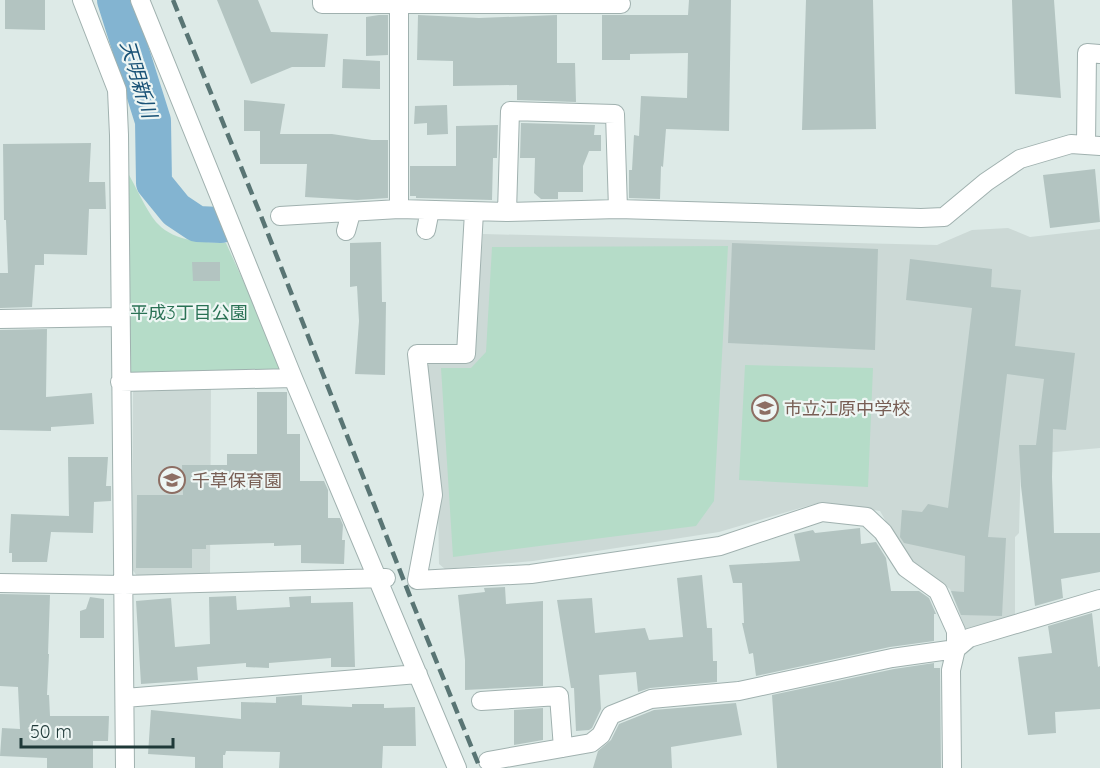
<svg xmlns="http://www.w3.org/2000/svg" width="1100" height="768" viewBox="0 0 1100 768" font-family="Quicksand,'Noto Sans JP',sans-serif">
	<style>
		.built { fill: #ccd9d6 }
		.green { fill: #b5dcc8 }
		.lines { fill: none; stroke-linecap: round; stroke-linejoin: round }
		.river { stroke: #83b4d1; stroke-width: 36 }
		.building { fill: #b3c4c1 }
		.minor-casing { stroke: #a0b1af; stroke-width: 20 }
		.minor { stroke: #fff; stroke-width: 18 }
		.rail { stroke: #597574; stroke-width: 4.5; stroke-dasharray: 12 6; stroke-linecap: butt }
		.labels { text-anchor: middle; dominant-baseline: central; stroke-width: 4.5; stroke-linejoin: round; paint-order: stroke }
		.park-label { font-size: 18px; fill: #297154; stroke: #eef6f4 }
		.education-label { font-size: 18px; fill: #785e54; stroke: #eef6f4; text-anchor: start }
		.water-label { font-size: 20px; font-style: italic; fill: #195276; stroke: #eef6f4 }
	</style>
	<rect width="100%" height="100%" fill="#ddeae7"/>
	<path class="built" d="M1008,228L1030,237L1100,229V448L1021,455L1019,533L1015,537V618L967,633L950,589L908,560L880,511L821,502L719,532L533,561L445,569L439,564L438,499L426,368L431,361L473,356L483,234L937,245L972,230Z
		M140,386H211L210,573L137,576L132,569L133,392Z"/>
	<path class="green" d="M129,175C137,189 148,214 158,224C175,242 204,242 226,243L282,366L277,374H129Z
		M728,246L714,501L696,526L453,557L441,368H471L486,352L492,247Z
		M745,365L873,368L868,487L739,480Z"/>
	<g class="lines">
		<path class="river" d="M115,0L153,121L154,183L176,210L197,224L221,225"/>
	</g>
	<path class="building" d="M5,0H45V30L5,29Z
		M217,0H258L271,32L328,34L325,67H292L251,84Z
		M689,0H731L729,131L666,129L663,167L661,166L660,199L629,198V170H632L634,135L639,136L641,96L687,98L688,53L630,54V60H602V15H688Z
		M806,0H873L876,129L802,130Z
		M1012,0H1054L1061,98L1015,94Z
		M379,15H388V55L366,56V17Z
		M418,15L479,18L557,15V63H575L576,102L517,100V85L453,86V61L417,60Z
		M343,59L380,61V89L342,88Z
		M244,100L285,104L280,134H332L372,140H388V198L357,200L305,197L307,164H260V131H244Z
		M447,105L448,134L427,135V123L414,124L415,106Z
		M521,123L595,125L594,135H601V151H589L583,166V192H558V199H541L534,193L535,158H520Z
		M498,125L497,158H493L492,200L416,198V196H410V166H456V126Z
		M91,143L89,182H105L106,209H89L87,255L44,254V265H35L32,307L0,308V273H8L6,220H4L3,144Z
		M1095,169L1100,222L1050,228L1043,175Z
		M381,242L382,302H386L385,375L355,374L359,321L357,286L350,287V243Z
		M732,243L878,249L875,350L728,343Z
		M910,259L992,269L991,287L1021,290L1015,346L1075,353L1066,430L1053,429L1052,477L1054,533H1100V572L1061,579L1063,598L1035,606L1021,486L1019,445H1036L1044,379L1007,374L988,537L1006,538L1002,616L961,615L951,591L964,592L965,556L904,543L900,537L902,510L922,512L928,504L948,508L972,308L906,300Z
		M192,262H220V281H193Z
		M47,329L46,397L92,393L94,424L51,427V431L0,430V330Z
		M257,392H287V434H300V481H324L328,490V518H340L343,525L342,540H345L344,564L301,563V545L274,546V543L206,545V549H192V568H136L137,495H183L182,465H227V454H257Z
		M68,457H108L106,486H111V501L94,502L93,533L51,532L47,562H12V553H9L11,514L69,516Z
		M860,528L861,544L876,542L886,558L891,591H919L929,598L936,614H934V641L890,647L756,676L753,653L749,654L742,623H744L742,583H733L729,565L800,561L794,534L813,530L815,533Z
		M702,575L707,628H712L713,661H717V682L650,688L638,692L636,672L599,675L601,709L592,728L589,730L576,731L574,688H571L557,600L592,598L595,633L645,628L649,640L683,637L677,578Z
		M505,587L506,604L543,601V686L465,690V660L458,595L485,592L484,588Z
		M0,594L50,595L48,654H49L47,695H49L50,716H109L108,741H93V768H47V758L0,756L2,728L20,729L18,687L0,686Z
		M236,596L237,610L290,607L289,597L311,596V603L353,602L355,667H331V658L269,663V668L246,667V663L197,667L198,680L141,684L136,601L171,598L175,647L210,644L209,597Z
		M90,597L104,599V638H80V611L86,609Z
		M1092,613L1098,667L1100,666V709L1055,712L1056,733L1028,735L1018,657L1052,653L1048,626Z
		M934,663V668H940L941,768H777L772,695L894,669Z
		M302,695V705L352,707V704H384V708L415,707L416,746H383L382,768H279L280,752L226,751L225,755H223V768H195V757L148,754L151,710L241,719V702L276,703V697Z
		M736,703L742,735L671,747L672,768H593L598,751L611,740L619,724L654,710Z
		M543,708V740L514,745V710Z"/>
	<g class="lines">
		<defs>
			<path id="minor" d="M82,0L117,90L119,135L125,768
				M140,0L293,378L457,768
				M322,0V4H399V209
				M399,4H621
				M1086,144L1087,53L1100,54
				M474,212L466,354H417L433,495L417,580L531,574L720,546L822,512L867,517L883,532L906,568L938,591L956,631V649L951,670L952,768
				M507,212L510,111L615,114L618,209
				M280,216L399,209L507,212L618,209L921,218L944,217L986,182L1020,159L1071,144L1100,146
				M426,230L430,210
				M346,231L351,213
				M0,319L120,317
				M120,382L293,378
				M0,583L124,585L386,578
				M125,698L418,674
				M481,701L559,696L563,748
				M488,761L591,743L601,735L611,715L651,699L739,691L892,658L956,649L969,638L1100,599"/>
		</defs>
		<use href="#minor" class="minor-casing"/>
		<use href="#minor" class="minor"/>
		<path class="rail" d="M173,0L261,216L413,604L480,768"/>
	</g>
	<defs>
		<symbol id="school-ring" viewBox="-11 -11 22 22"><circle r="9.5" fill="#eef6f4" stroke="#8d6e63" stroke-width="1.5"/><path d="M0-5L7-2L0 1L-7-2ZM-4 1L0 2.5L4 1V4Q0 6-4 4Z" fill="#8d6e63"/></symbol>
	</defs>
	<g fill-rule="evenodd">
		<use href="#school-ring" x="750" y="393" width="30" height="30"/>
		<use href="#school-ring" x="157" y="465" width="30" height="30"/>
	</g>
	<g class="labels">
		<g class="park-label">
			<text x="189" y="312">平成3丁目公園</text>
		</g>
		<g class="education-label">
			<text x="784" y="408">市立江原中学校</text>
			<text x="192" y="480">千草保育園</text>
		</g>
		<g class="water-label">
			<text transform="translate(139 79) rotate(73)">天明新川</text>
		</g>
	</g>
	<path d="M21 738v9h152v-9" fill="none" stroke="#1f3938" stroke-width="3"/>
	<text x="30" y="738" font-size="18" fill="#1f3938" stroke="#eef6f4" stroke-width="4.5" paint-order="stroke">50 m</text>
</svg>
